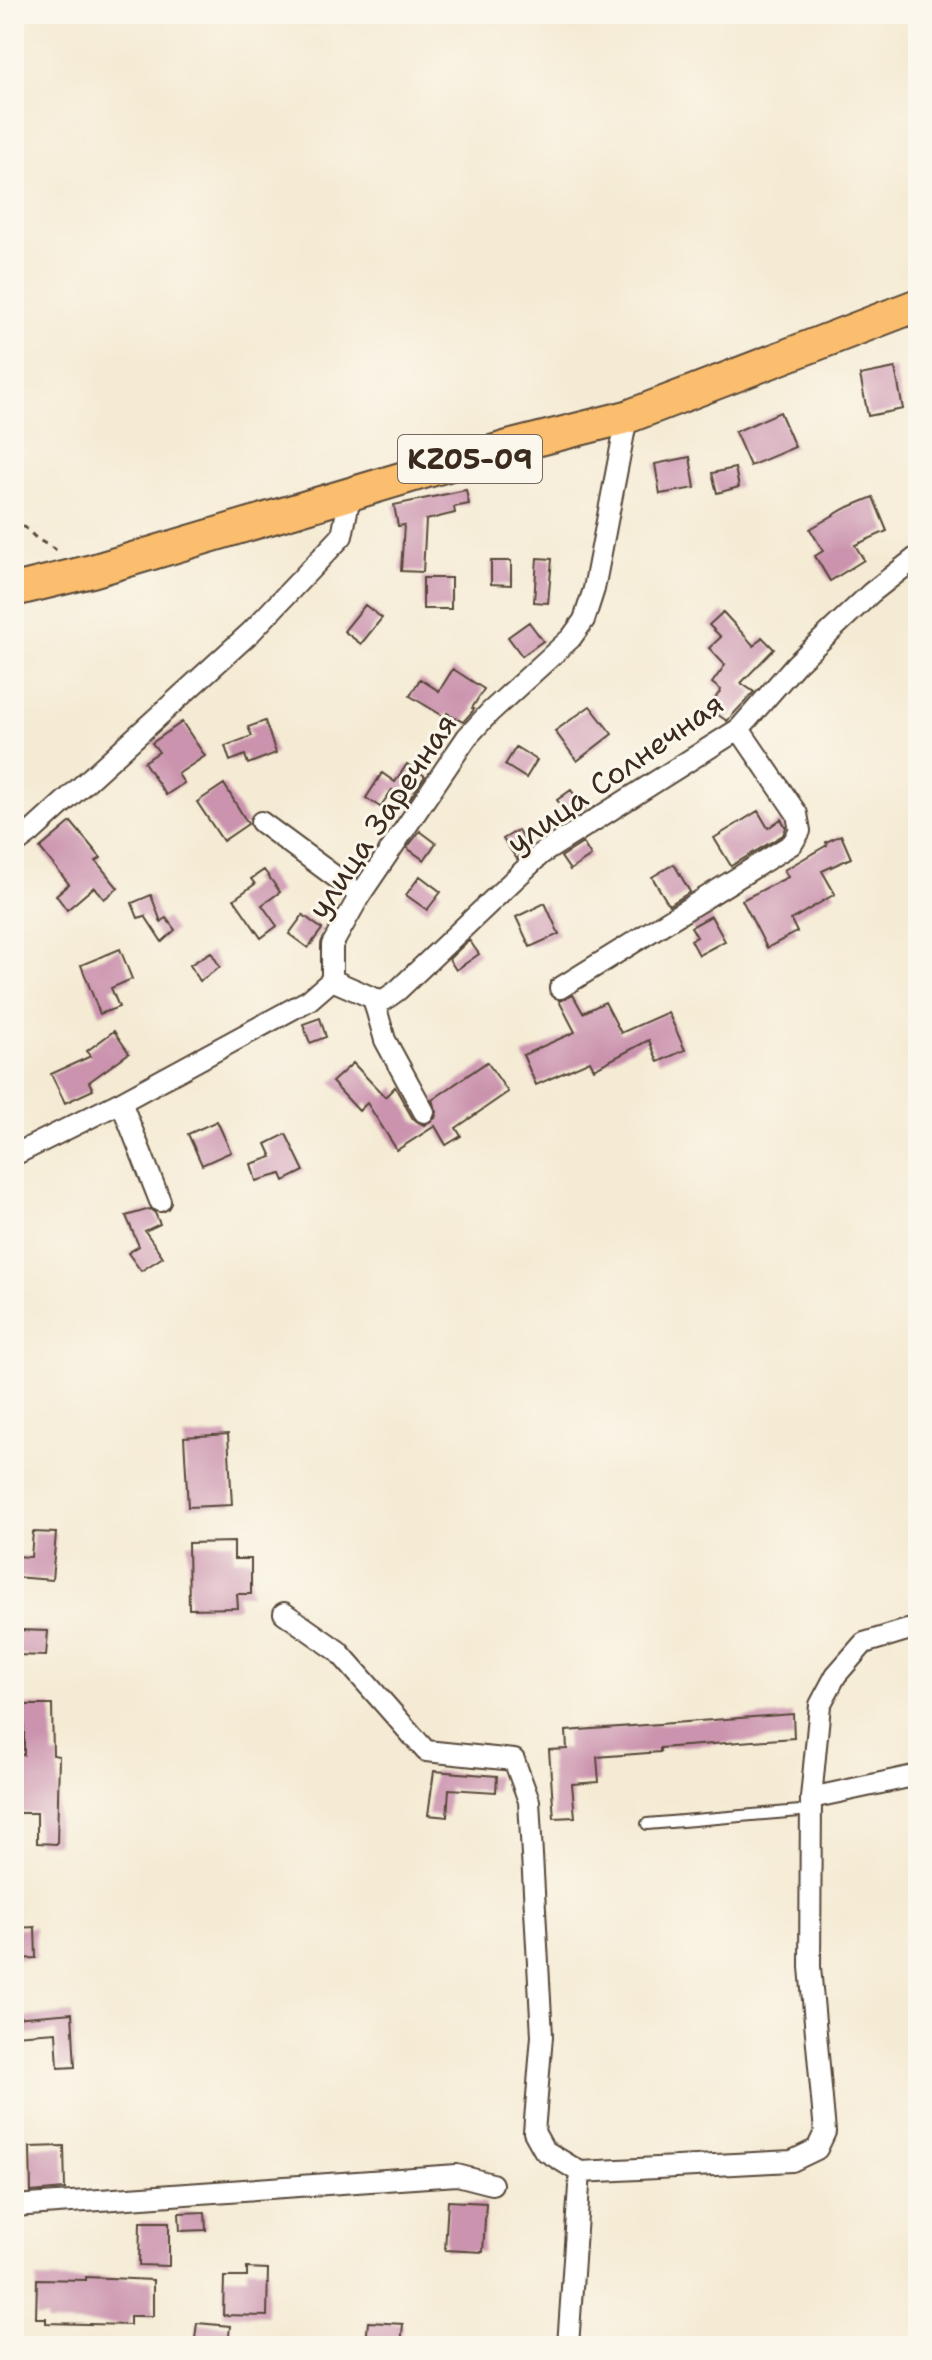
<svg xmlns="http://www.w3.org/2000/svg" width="932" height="2360" viewBox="0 0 932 2360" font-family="'Shantell Sans',sans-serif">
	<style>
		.building { fill: #cb93ae }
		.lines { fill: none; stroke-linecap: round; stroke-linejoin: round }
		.service-casing { stroke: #574739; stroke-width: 14 }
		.minor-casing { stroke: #574739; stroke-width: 24 }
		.primary-casing { stroke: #574739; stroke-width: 36 }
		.path { stroke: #574739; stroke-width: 3; stroke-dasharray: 6 6; stroke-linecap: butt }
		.service { stroke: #fff; stroke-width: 10 }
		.minor { stroke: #fff; stroke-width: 20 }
		.primary { stroke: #fbbe6e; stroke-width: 32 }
		.labels { text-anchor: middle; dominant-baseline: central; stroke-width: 6; stroke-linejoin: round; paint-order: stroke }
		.shield { fill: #fbf7ec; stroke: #75685c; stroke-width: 2 }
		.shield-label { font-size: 28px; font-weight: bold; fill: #3b2a1e }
		.street-label { font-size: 30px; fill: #3b2a1e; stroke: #fbf7ec }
	</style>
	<rect width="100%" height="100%" fill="#fbf7ec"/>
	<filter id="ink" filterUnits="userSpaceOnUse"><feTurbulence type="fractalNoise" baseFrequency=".0125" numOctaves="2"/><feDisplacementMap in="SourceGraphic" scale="16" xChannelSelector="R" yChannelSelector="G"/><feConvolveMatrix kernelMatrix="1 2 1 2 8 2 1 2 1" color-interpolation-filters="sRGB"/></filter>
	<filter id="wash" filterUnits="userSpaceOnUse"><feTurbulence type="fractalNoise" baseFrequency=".006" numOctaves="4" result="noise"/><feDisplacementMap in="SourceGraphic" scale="32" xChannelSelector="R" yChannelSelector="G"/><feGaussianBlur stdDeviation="1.8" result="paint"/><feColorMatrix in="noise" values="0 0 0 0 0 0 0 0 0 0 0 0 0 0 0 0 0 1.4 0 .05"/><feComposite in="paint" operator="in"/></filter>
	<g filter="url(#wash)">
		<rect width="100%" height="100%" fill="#f5ebd4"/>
		<g id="blocks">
			<path class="building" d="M895,368L903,409L868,416L860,375Z
				M780,412L795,447L750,466L735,432Z
				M690,457L695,488L660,494L655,464Z
				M735,468L739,487L717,493L712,473Z
				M466,490L469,504L454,507L455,513L426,520L423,572L401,571L404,525L398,526L394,505Z
				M873,497L887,531L855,545L864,560L830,581L815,556L823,551L810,529L844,509Z
				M537,558L552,559L548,603L534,602Z
				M491,561H511V585L491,584Z
				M423,578H451V609H423Z
				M365,605L382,618L361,644L344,631Z
				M723,612L754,646L762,637L774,649L741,683L754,692L727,721L708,708L721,690L712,683L725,665L709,648L721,637L709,625Z
				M529,622L543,641L522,656L508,637Z
				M453,669L484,689L472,708L474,709L472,712L463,722L447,713L445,717L410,696L420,679L439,691Z
				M590,706L612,734L577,761L555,731Z
				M265,721L276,753L248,764L245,755L230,761L225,746L252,736L248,727Z
				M182,722L205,756L178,774L184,783L166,795L144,762L159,752L152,743Z
				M516,747L537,760L526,778L505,765Z
				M407,764L425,776L408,801L392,790L380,807L366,798L382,773L395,782Z
				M224,784L248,824L223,841L197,802Z
				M571,790L585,809L571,819L557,800Z
				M758,811L768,828L781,819L786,828L783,835L731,866L714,838Z
				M71,822L101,858L96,861L118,888L104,899L94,887L67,910L56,895L69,884L40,848Z
				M518,830L529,847L517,859L503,839Z
				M420,831L436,843L424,860L407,848Z
				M841,835L851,858L822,871L835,894L791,920L797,932L767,948L742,900L788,877L784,870L827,845L826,842Z
				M583,843L591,856L570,870L561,857Z
				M674,864L690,892L669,905L652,877Z
				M264,870L280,892L262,905L277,926L261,938L234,899L255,884L251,879Z
				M420,876L441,892L427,910L406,895Z
				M151,895L161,922L166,918L175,930L162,942L145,916L138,918L132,903Z
				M545,903L559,934L530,947L516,917Z
				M303,915L322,929L308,948L289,934Z
				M711,916L725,941L699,955L691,940L697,937L691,927Z
				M469,940L479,954L456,970L449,959Z
				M120,949L132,979L111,988L119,1007L100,1014L81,965Z
				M211,952L220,967L200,981L190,965Z
				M573,995L583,1013L605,1002L621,1033L668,1012L685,1050L658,1062L649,1040L594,1069L590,1061L536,1085L523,1055L575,1032L559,1001Z
				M320,1018L326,1037L310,1043L303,1024Z
				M114,1031L129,1053L89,1082L93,1090L65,1103L51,1074L91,1056L87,1051Z
				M487,1062L508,1092L456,1128L461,1136L446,1145L435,1126L397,1150L367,1103L359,1111L332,1082L353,1063L385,1097L395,1087L413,1119L424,1125L435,1118L437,1112L432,1100Z
				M217,1121L231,1152L202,1165L188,1134Z
				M286,1134L304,1171L284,1181L281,1174L256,1181L251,1164L272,1157L266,1144Z
				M150,1209L155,1213L160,1224L145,1231L163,1257L141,1271L128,1253L139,1246L126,1216Z
				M228,1434L232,1505L188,1507L184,1437Z
				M33,1532L56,1533L52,1580L14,1577V1556L31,1557Z
				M234,1542V1559H251V1594H237L238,1608L189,1609L188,1543Z
				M19,1630L48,1631L46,1656L17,1655Z
				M24,1705H52L53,1755L59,1756L57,1844L37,1843V1813H14V1754L24,1755Z
				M793,1714L794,1738L660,1748V1752L597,1757L599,1782L572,1784L575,1817L554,1818L549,1750L567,1749L566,1731Z
				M434,1771L497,1776L496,1792L449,1789L447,1817L428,1815Z
				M35,1927L36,1958L14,1959V1928Z
				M72,2013L75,2067L58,2068L56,2032L14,2035V2018Z
				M64,2146L65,2189L31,2192L30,2147Z
				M448,2201L486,2203L483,2252L445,2250Z
				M205,2212L206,2230L180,2231L179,2213Z
				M140,2222H169V2266L139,2265Z
				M247,2268L268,2269L267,2316L223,2315L224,2277H247Z
				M86,2277L153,2280V2316H130V2325L46,2323V2318H36L37,2279L86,2280Z
				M368,2322L403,2324L401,2346L366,2343Z
				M197,2323L230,2326L228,2346H194Z"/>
		</g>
	</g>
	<g filter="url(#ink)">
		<use href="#blocks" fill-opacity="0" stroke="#574739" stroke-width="2"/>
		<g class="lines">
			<defs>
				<path id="service" d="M647,1824L812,1810"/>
				<path id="minor" d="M261,822L360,895
					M14,845L30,833L251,632L342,536L350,496
					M332,980L373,998L384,1000L398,990L541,854L739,729L796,664L871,593L918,556
					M560,988L792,844L800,831L797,814L739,729
					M373,998L385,1040L424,1112
					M121,1102L160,1201
					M14,1155L121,1102L309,1000L332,980V945L360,895L467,737L490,712L571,638L584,620L594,589L627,417
					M284,1613L338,1651L426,1751L514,1760L529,1801L542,2036L534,2132L544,2150L580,2172L568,2346
					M811,1798L918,1775
					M580,2172L792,2161L817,2149L825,2132L810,1967L811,1798L820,1705L836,1675L864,1643L907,1630H918
					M14,2206L457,2175L492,2184"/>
				<path id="primary" d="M14,590L92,571L508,447L627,417L918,305"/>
			</defs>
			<use href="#service" class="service-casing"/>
			<use href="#minor" class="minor-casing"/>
			<use href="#primary" class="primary-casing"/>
			<path class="path" d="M14,517L37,539L58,551"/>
			<use href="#service" class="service"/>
			<use href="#minor" class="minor"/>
			<use href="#primary" class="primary"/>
		</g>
	</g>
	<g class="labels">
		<rect class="shield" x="398" y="435" width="144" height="48" rx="6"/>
		<g class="shield-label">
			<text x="470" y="459">KZ05-09</text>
		</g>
		<g class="street-label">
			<text transform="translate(615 773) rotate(-35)">улица Солнечная</text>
			<text transform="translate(382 816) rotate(-56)">улица Заречная</text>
		</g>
	</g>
	<rect width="932" height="2360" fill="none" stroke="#fbf7ec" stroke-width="48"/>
</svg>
